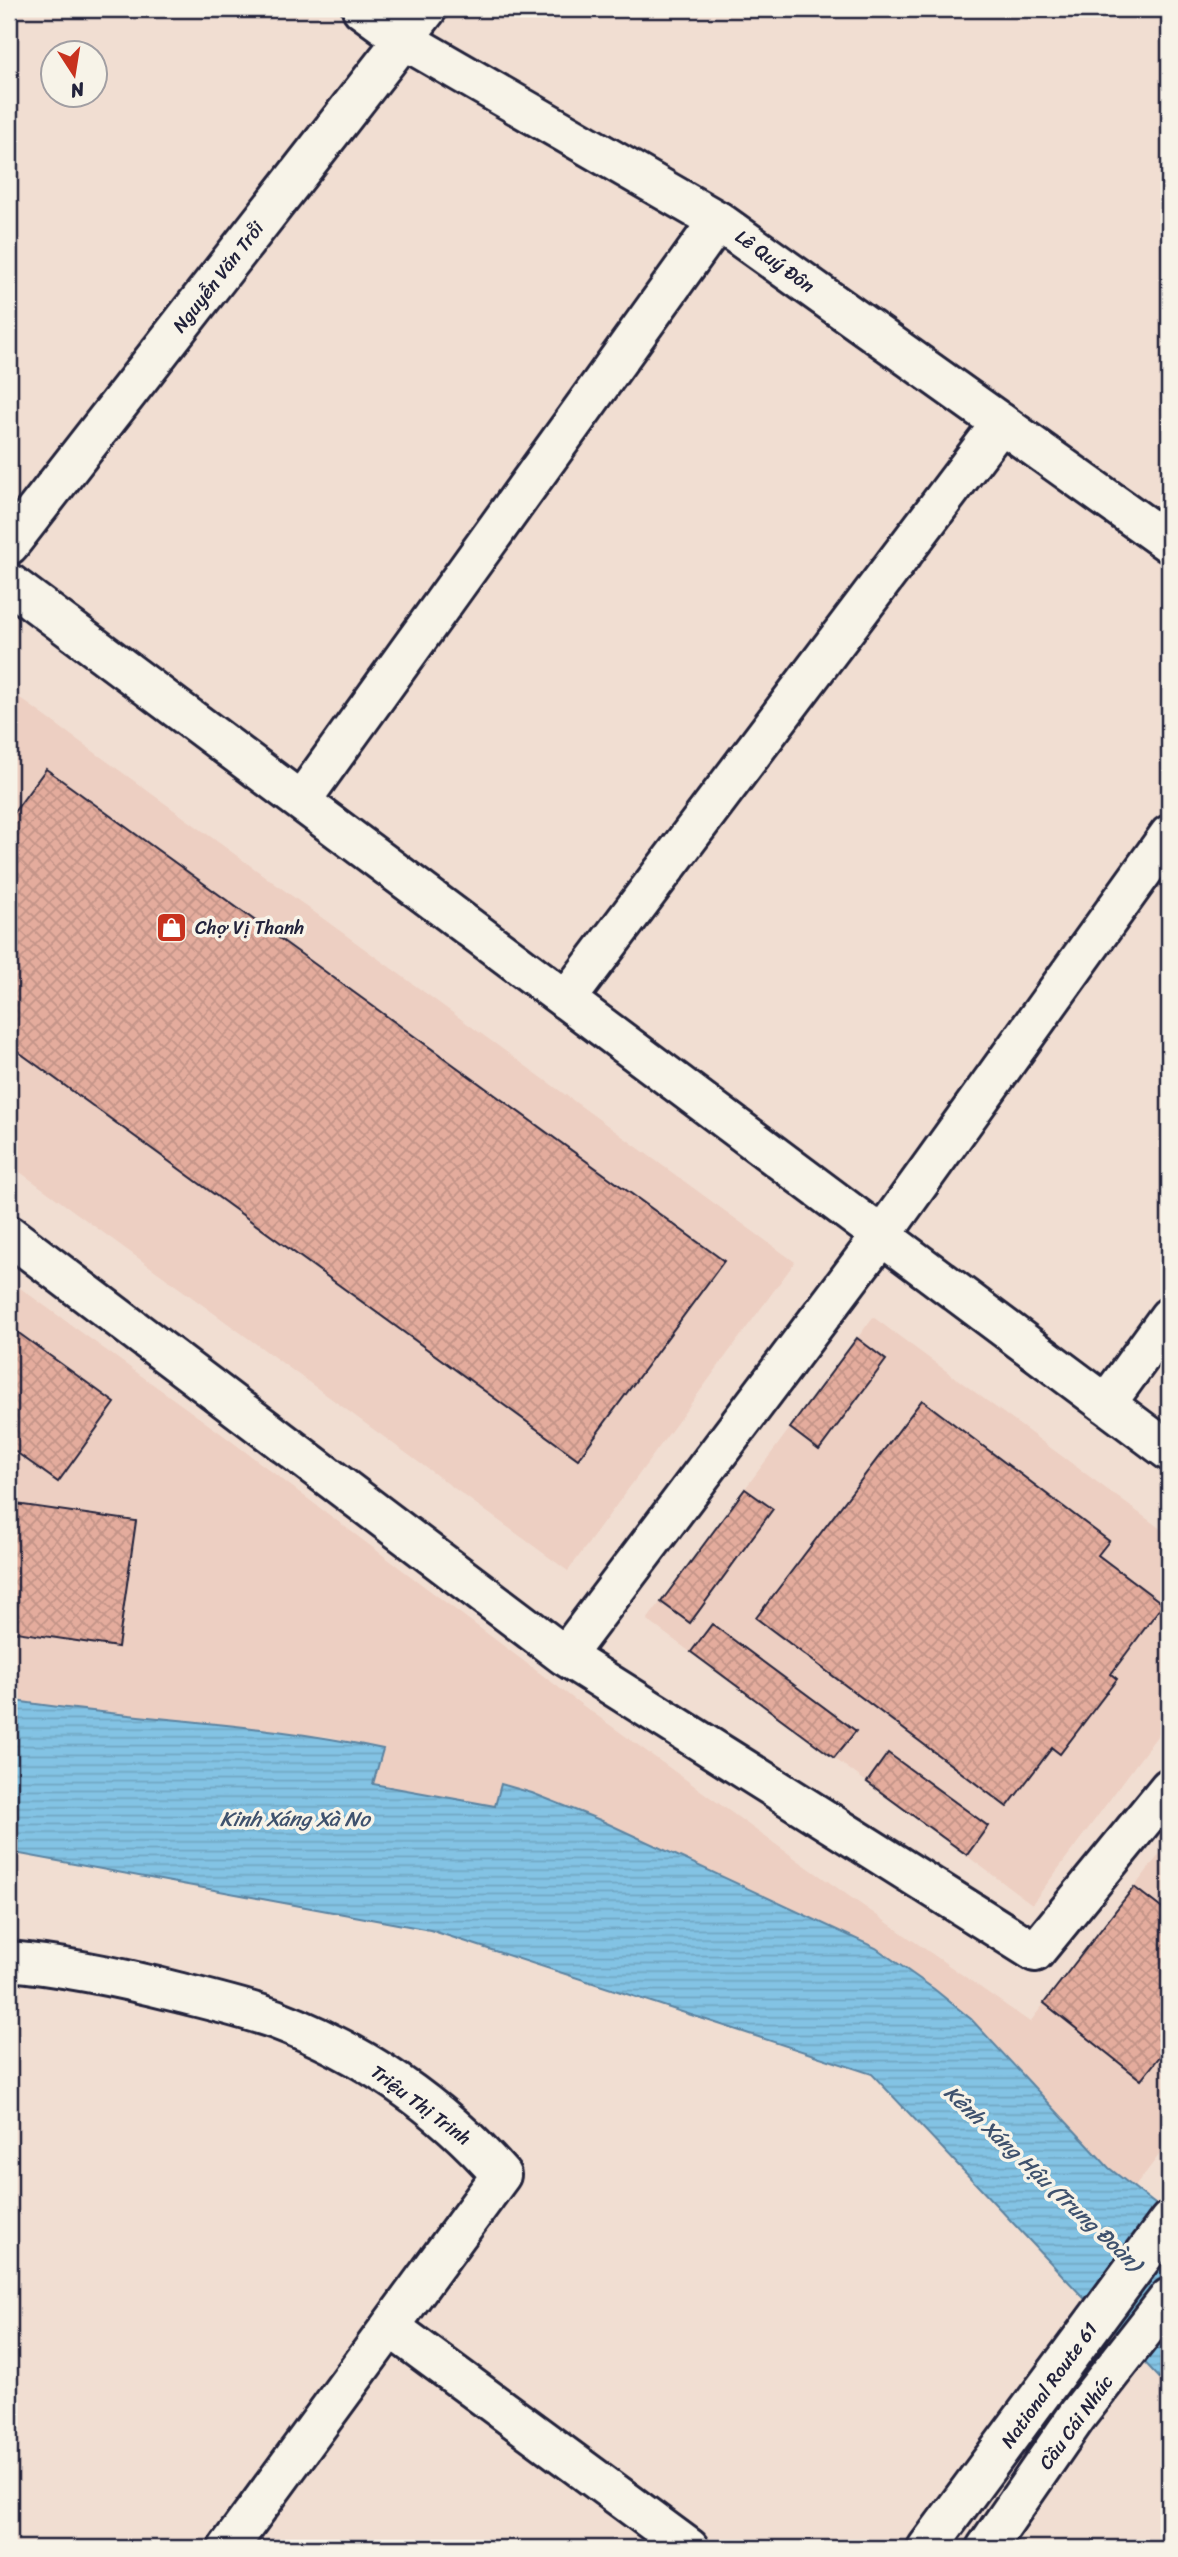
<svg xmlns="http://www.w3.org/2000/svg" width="1178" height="2557" viewBox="0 0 1178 2557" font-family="Sriracha,sans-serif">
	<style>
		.built { fill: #edcfc2 }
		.water { fill: url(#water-rules); stroke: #5c83a0; stroke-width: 2 }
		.building { fill: url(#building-cross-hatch); stroke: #22223b; stroke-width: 2 }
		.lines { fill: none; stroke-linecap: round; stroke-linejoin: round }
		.minor-casing { stroke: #22223b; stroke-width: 44 }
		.tertiary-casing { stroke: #22223b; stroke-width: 44 }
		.trunk-casing { stroke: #22223b; stroke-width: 44 }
		.minor { stroke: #f7f3e8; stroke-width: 38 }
		.tertiary { stroke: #f7f3e8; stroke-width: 38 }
		.trunk { stroke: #f7f3e8; stroke-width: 38 }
		.labels { text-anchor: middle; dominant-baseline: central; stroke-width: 7; stroke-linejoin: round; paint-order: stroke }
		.street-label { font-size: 19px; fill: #22223b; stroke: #f7f3e8 }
		.poi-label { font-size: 19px; fill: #22223b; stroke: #f7f3e8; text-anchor: start }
		.water-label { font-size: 21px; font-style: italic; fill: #3f526e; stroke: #f7f3e8 }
	</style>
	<defs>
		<pattern id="water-rules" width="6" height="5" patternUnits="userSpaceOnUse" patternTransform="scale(1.75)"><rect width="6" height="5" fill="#83c3e4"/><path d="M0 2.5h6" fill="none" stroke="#71a7c4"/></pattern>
		<pattern id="building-cross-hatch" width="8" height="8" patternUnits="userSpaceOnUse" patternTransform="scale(1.75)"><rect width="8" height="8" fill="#e4ac9d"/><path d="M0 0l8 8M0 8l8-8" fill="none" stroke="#c39488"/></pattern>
	</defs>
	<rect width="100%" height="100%" fill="#f1ded2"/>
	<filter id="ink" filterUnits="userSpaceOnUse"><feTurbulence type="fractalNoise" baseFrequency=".0143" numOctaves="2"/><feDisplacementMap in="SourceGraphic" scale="14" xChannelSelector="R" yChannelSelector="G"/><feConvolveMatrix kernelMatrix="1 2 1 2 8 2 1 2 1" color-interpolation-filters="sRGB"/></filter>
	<g filter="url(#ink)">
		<path class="built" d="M9,690L795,1262L568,1571L9,1164Z
			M9,1280L219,1432L578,1702L803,1864L1030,2022L1169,1842V2142L1134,2188L1109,2168L1086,2145L1003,2055L799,1911L714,1874L600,1820L532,1793L501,1784L495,1806L373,1784L382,1749L330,1737L76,1711L9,1700Z
			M873,1317L1169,1535V1720L1032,1904L647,1620Z"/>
		<path class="water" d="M9,1700C133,1720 260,1722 383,1749L373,1784L495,1806L501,1784L532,1793L600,1820L876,1948L934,1989L971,2019L1109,2168L1169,2215V2388L872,2074L430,1930L9,1852Z"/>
		<path class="building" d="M46,769L724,1261L578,1459L9,1045V819Z
			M9,1326L115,1403L58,1482L9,1447Z
			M857,1338L886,1360L819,1450L790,1428Z
			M922,1400L1109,1541L1098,1555L1163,1604L1111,1674L1117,1679L1060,1754L1052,1748L1007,1807L756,1618Z
			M745,1489L773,1509L690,1623L661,1602Z
			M9,1503L136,1521L118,1647L9,1631Z
			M712,1624L856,1731L834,1758L691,1652Z
			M888,1753L988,1826L967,1855L867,1782Z
			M1134,1887L1169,1914V2045L1141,2080L1044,2003Z"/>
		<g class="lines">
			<defs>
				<path id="minor" d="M9,545L427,9
					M9,583L1169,1451
					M301,801L718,221
					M566,1000L1001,423
					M9,1235L565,1656L1035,1952L1169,1788
					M1106,1404L1169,1317
					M565,1656L882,1235L1169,835
					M390,2327L689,2548"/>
				<path id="tertiary" d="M362,9L403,39L718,221L1169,543
					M9,1961C65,1966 122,1978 177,1992C209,2000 243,2008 275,2019C362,2052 440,2105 501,2175L228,2548"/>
				<path id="trunk" d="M927,2548L1169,2221
					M986,2548L1077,2416L1169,2298"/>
			</defs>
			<use href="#minor" class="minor-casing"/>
			<use href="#tertiary" class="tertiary-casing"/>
			<use href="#trunk" class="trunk-casing"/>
			<use href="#minor" class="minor"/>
			<use href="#tertiary" class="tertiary"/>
			<use href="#trunk" class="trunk"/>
		</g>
	</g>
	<defs>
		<symbol id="shop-square" viewBox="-11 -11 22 22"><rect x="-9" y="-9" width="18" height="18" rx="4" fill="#c8321e" stroke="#f7f3e8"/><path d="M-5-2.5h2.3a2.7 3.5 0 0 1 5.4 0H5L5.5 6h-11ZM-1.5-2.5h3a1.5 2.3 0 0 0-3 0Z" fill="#fff"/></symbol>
	</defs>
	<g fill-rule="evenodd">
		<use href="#shop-square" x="154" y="910" width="35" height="35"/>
	</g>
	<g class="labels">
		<g class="street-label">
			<text transform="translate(775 261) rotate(36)">Lê Quý Đôn</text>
			<text transform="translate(218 277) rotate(-52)">Nguyễn Văn Trỗi</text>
			<text transform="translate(421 2105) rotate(37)">Triệu Thị Trinh</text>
			<text transform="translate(1049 2385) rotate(-54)">National Route 61</text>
			<text transform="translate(1076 2422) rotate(-54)">Cầu Cái Nhúc</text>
		</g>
		<g class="poi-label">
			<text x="195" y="927">Chợ Vị Thanh</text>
		</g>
		<g class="water-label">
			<text x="295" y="1819">Kinh Xáng Xà No</text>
			<text transform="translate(1043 2178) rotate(43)">Kênh Xáng Hậu (Trung Đoàn)</text>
		</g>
	</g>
	<rect width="1178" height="2557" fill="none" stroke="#f7f3e8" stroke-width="35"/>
	<rect x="18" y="18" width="1143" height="2522" fill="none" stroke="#22223b" stroke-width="2.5" filter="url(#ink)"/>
	<g transform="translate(74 74) rotate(168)"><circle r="33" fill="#f7f3e8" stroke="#a29fa3" stroke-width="2"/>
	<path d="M0-5L12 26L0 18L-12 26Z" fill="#c8321e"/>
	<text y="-10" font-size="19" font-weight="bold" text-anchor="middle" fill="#22223b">N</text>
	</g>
</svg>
